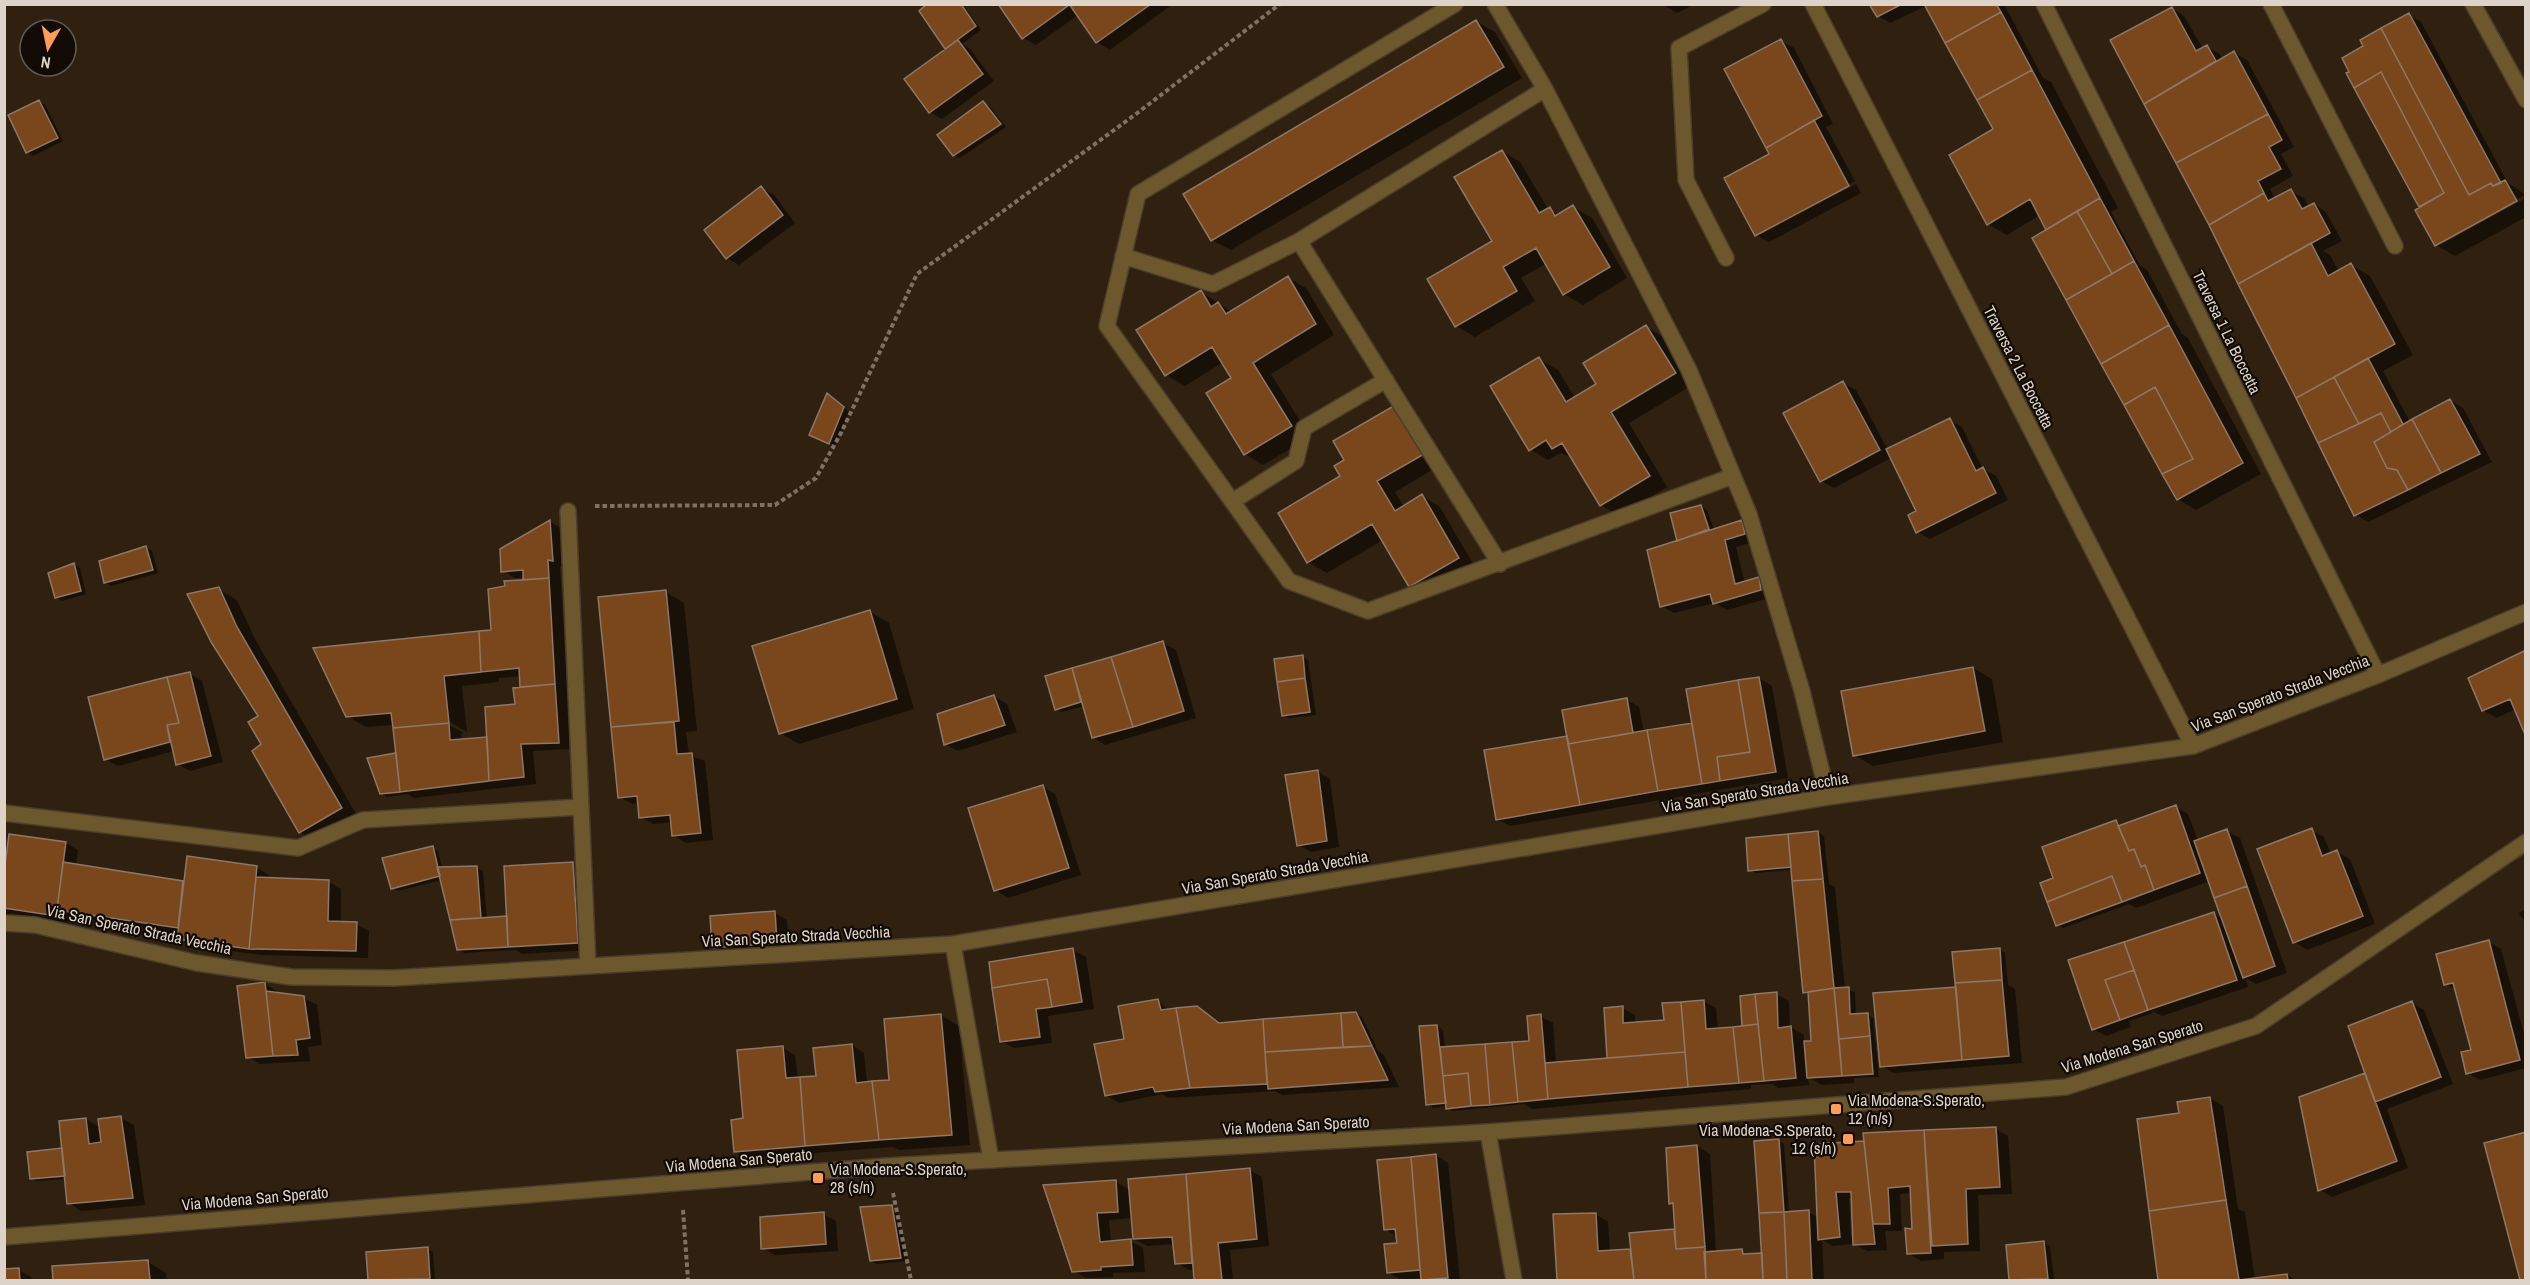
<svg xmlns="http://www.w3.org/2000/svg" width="2530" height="1285" viewBox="0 0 2530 1285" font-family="'Archivo Narrow',sans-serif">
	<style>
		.shadow { fill: #0007; fill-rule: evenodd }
		.building { fill: #7a471d; stroke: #8d7767; stroke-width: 1.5 }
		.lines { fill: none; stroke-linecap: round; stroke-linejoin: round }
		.service-casing { stroke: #4b3d2d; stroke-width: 18 }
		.minor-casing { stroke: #4b3d2d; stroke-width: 18 }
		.tertiary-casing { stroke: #4b3d2d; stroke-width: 18 }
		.path { stroke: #7e7163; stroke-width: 4; stroke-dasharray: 4.5 3; stroke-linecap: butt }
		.service { stroke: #6c582c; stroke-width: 15 }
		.minor { stroke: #6c582c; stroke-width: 15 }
		.tertiary { stroke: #6c582c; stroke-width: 15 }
		.poi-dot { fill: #ff9b5b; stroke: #120b05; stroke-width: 2 }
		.labels { text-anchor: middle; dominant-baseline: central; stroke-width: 4.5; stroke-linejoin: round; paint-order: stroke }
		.street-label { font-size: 16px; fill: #ddd3c8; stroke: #120b05 }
		.poi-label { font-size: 16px; fill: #ddd3c8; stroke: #120b05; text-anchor: start }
	</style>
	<rect width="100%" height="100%" fill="#2f200f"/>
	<path class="shadow" d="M929,4H963L981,30L962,44L970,49L994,81L942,119L930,112L947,49L921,11Z
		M1000,4H1173L1110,50L1097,42L1078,15L1036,45L1023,38Z
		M1662,4H1695L1677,13Z
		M1871,4H2004L2043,78L2051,82L2118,208L2111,212L2140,266L2147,270L2182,334L2188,338L2261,474L2196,510L2178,499L2040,215L2007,235L1988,224L1995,129L1926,6L1890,23L1878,16Z
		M2172,8L2184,16L2203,49L2207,47L2220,54L2222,59L2234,53L2247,60L2294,147L2281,154L2293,176L2270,189L2275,199L2291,191L2304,198L2309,207L2314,204L2326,212L2342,241L2323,251L2330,255L2339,272L2351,265L2370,276L2413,355L2383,371L2410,422L2450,400L2463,408L2492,462L2368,522L2356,515L2239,283L2112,40Z
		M2409,15L2421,22L2508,183L2526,195V217L2455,256L2436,245L2421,208L2348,74ZM2523,196L2524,199L2444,243V240Z
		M1476,21L1495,32L1522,78L1231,250L1212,240Z
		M1781,41L1794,48L1833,124L1826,127L1855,181L1761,231V234L1856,184L1861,193L1769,242L1756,235L1771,155Z
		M39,102L45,105L63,141L33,156L27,152Z
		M984,103L989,106L1006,127L960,158L954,155Z
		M1502,151L1520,162L1548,209L1560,215L1573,207L1592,218L1627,278L1583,305L1564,294L1547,263L1521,278L1535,301L1475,337L1456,326L1494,242Z
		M761,188L774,195L795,223L739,265L727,258Z
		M1288,278L1306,288L1334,335L1271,374L1310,437L1263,465L1245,454L1233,378L1223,362L1185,386L1166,375L1201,292L1232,312Z
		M1646,327L1665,338L1694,384L1629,423L1667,487L1619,516L1601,505L1573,458L1561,453L1548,460L1530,449L1539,359L1558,370L1575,398L1598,385Z
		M1843,383L1856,390L1888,450L1950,420L1962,427L1983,469L1996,476L2008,500L1930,539L1918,532V512L1891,458L1834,488L1821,481Z
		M833,399L849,412L835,446L817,437Z
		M1397,406L1444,463L1395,492L1404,507L1422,496L1440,507L1476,569L1428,597L1410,586L1383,540L1327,573L1308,562L1342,476L1346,460Z
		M1701,506L1707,510L1714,530L1741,522L1754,529L1757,541L1736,547L1745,583L1758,579L1771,586L1773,597L1727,610L1715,603L1674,613L1661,606L1681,541Z
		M550,522L563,529L566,567H560L571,749L533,751L536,784L414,798L408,794L387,797L381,793L397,754L394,725L366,727L347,716L492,631L524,582V578H515L503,571L501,549ZM521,676L522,688L516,706L489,738L462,741L461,734L464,733L441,721L443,718L467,732L462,686L499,682V678Z
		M146,548L152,551L158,573L111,586L105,582Z
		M74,565L80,568L86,594L62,601L56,597Z
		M218,589L237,600L255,639L359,819L318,843L300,832L263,744L261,717Z
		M666,592L684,603L697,731L686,732L689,755L705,761L713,840L686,843L673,835L672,822L653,824L641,817L639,803L632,804L620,797L618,728L613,726Z
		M870,612L889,623L914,709L799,744L780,733Z
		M1163,643L1176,650L1196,718L1105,745L1093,737L1084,706L1062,712L1056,709L1071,670L1073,672Z
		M2526,651L2516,709L2496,718L2483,710Z
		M1302,657L1308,660L1316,715L1289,718L1283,715Z
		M1973,668L1992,679L2003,742L1873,766L1854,755Z
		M189,673L202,681L223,762L190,771L177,764L174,751L118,766L105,759Z
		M1759,678L1772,686L1788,778L1510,826L1497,819L1569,737L1627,700L1639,707L1644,733L1693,725Z
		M994,696L1007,704L1017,732L958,751L945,744Z
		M1317,771L1330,779L1339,847L1311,852L1299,845Z
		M1043,787L1055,794L1081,875L1008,898L996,890Z
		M2176,807L2188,814L2198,841L2227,831L2240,838L2287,973L2256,984L2246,978L2248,987L2162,1016L2151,1010L2153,1013L2129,1021L2131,1027L2106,1036L2093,1029L2214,913L2223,919L2210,881L2136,908L2129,904L2063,928L2057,925L2055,879L2116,822L2123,826Z
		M4,828L6,857L66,843L78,850L76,865L184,882L257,868L269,875V879L328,881L341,889V923L356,924L369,931L368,958L263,955L191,946L179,938V933L70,916L68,923L10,913V916L4,917Z
		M2311,830L2324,837L2331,854L2337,852L2350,859L2375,924L2307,950L2295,942Z
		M1818,832L1824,836L1829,884L1835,887L1845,989L1855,992L1856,1015L1867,1014L1873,1018L1879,1077L1854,1078V1083L1822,1085L1808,1077L1809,1085L1778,1088L1772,1084L1751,1085V1089L1532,1109L1524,1104L1453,1111L1447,1106L1433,1108L1427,1104L1437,1026L1443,1030L1445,1048L1531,1042L1540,1016L1553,1023L1556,1064L1609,1059L1605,1009L1622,1008L1635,1015V1024L1666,1021L1664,1004L1703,1001L1716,1008L1718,1029L1743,1027L1741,997L1776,994L1789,1001L1790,1027L1804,1035V1043H1813L1809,995L1804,992L1792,870L1756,873L1750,870Z
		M432,847L438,851L442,868H477L483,871L487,919L508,918L573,863L585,871L590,950L522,954L516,950L464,953L458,949L442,880L398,891L392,888Z
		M2526,909V924L2519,913Z
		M775,913L787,920L789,950L726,954L714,947Z
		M2489,942L2501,949L2526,1041V1068L2480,1080L2467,1073L2473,1051L2457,990L2445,984Z
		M1999,949L2005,953L2008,985L2015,989L2022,1063L1894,1073L1881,1066Z
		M1073,950L1086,957L1094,1009L1048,1016L1052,1043L1014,1048L1001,1041Z
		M265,984L277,991L278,994L304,998L317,1005L322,1045L308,1047L310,1061L260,1064L248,1057Z
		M1157,1001L1171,1011L1197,1008L1222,1024L1356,1013L1362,1017L1378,1051L1384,1055L1399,1087L1282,1095L1275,1091L1169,1098L1162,1094L1119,1103L1106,1095L1126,1040Z
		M2412,1003L2424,1010L2453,1084L2387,1109L2408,1168L2332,1197L2320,1190L2367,1074Z
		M940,1015L959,1026L970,1145L899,1150L893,1147L748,1158L735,1151L744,1119L783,1048L795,1055L798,1079L818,1077L852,1045L864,1053L867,1083L891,1081Z
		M2210,1098L2223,1106L2238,1209L2245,1212L2255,1279L2287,1275L2295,1280H2160L2139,1120L2181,1114Z
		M121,1118L134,1125L145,1205L81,1211L69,1203L66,1179L37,1181L31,1178L63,1149L86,1119L101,1128Z
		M1996,1129L2008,1136L2012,1194L1978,1195L1980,1251L1944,1252V1259L1921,1261L1908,1253L1913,1231L1912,1193L1900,1194L1902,1231H1885L1887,1250L1867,1251L1854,1244L1832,1246L1822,1240L1824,1280H1558L1555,1216L1596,1214L1608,1222L1610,1252L1632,1250L1631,1234L1675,1231V1205L1671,1203L1697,1146L1710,1154L1716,1253L1741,1251L1749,1255L1763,1254L1778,1140L1784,1144L1789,1213L1808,1212L1819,1218L1866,1143L1865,1135ZM1849,1198H1853L1854,1236H1851Z
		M1436,1155L1448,1163L1460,1280H1424L1423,1278L1401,1280L1389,1273L1398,1244V1237L1385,1229L1379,1161Z
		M1249,1170L1262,1177L1269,1246L1230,1250L1233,1280H1196L1194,1270H1189L1176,1263L1174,1244L1147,1246L1134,1239L1133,1218L1109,1220L1111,1242L1130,1241L1143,1248L1145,1272L1113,1273V1277L1086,1278L1073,1271L1045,1187L1116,1182L1130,1190V1181Z
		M892,1206L898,1210L907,1261L877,1264L871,1261Z
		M823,1214L836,1221L838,1251L775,1255L762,1248Z
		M2044,1243L2050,1246L2054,1280H2011L2008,1246Z
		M427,1249L433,1252L435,1280H370L367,1253Z
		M148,1262L166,1273L167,1280H54L53,1268Z
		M19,1270L31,1277L32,1280H4V1271Z"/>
	<path class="building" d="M927,4H961L976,26L945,49L919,11Z
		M998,4H1069V5L1022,39Z
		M1069,4H1151L1096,43Z
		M1869,4H1902L1877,17Z
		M1924,4H1996L2001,12L1945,43Z
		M2172,7L2196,51L2207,45L2216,61L2144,104L2110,40Z
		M2001,12L2032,70L1977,100L1945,43Z
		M2409,13L2501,183L2493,186L2491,183L2469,195L2381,28Z
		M1476,20L1504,67L1211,241L1183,194Z
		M2381,28L2469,195L2491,183L2493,186L2505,180L2517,201L2435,246L2415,210L2444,193L2381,72L2354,88L2346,73L2349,72L2342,58L2363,46L2360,40Z
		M1781,39L1822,116L1766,148L1724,69Z
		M958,40L983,74L929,113L904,79Z
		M2234,51L2268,114L2176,163L2144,104Z
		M2032,70L2100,198L2046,230L2030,199L1987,225L1949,155L1993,129L1977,100Z
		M2381,72L2444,193L2419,207L2354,88Z
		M39,100L58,138L26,153L8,115Z
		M983,101L1001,124L953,156L937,135Z
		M2268,114L2282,140L2269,147L2281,169L2258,181L2264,193L2209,225L2176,163Z
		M1814,120L1849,186L1755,236L1724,178L1769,154L1766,148Z
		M1502,150L1539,213L1550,207L1555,216L1573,205L1610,267L1563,295L1536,248L1503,267L1517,291L1455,327L1427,279L1492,241L1454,177Z
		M761,186L783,215L726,259L704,230Z
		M2291,189L2302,209L2314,203L2330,233L2238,284L2209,225L2264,193L2268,201Z
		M2100,198L2134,261L2112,274L2077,211Z
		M2077,211L2112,274L2066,300L2032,238Z
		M2311,243L2328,276L2351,263L2395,344L2296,398L2238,284Z
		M2134,261L2169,325L2101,364L2066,300Z
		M1288,276L1316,324L1253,363L1292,426L1244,455L1206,393L1231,378L1212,347L1165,376L1136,330L1201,290L1211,307L1218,302L1226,314Z
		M1646,325L1676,373L1611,412L1650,476L1600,506L1562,443L1552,449L1546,440L1529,451L1490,386L1539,357L1566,402L1596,384L1583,363Z
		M2169,325L2243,463L2177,500L2162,474L2193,459L2155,387L2124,405L2101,364Z
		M2368,358L2403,424L2391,432L2381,413L2359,424L2334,377Z
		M2334,377L2359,424L2318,443L2296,398Z
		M1843,381L1880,450L1820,482L1783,413Z
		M2155,387L2193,459L2162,474L2124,405Z
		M827,393L844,407L829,444L809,435Z
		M2450,399L2480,454L2441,473L2412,419Z
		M1397,404L1426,453L1377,481L1395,511L1422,494L1459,558L1409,587L1372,524L1307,563L1278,513L1340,476L1334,466L1344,460L1333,441Z
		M2381,413L2391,432L2374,442L2387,468L2397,470L2408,490L2354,516L2318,443Z
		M1950,418L1976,471L1983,467L1996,493L1916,533L1908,515L1916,511L1886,449Z
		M2412,419L2441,473L2408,490L2397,470L2387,468L2374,442Z
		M1701,505L1709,529L1677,541L1670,513Z
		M550,520L553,561L548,560L549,578L523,580V570L501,572L500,549Z
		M1742,520L1745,534L1725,540L1735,584L1759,577L1761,590L1713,604L1710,594L1660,607L1647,550Z
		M146,546L153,570L104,583L99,561Z
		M74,563L81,591L55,598L48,573Z
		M549,578L555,684L520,687L519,668L481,672L479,631L491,630L488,589L505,586L504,581Z
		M219,587L237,627L342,808L299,833L252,751L261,744L248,722L258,716L211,642L187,594Z
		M666,590L679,721L611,727L598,597Z
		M870,610L897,699L779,734L752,646Z
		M479,631L481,672L444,676L449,723L393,728L391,713L346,717L313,648Z
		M1163,641L1184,711L1133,727L1111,657Z
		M2526,650V737L2510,699L2482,711L2468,678Z
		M1303,655L1305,678L1277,682L1274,659Z
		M1111,657L1133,727L1092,738L1072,668Z
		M1973,667L1985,731L1853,756L1841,691Z
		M1072,668L1081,702L1055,710L1045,676Z
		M190,672L211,756L176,765L167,725L179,723L167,677Z
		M167,677L179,723L167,725L170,742L104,760L88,697Z
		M1759,677L1776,772L1720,781L1717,757L1750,752L1738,680Z
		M1305,678L1310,712L1282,716L1277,682Z
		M1738,680L1750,752L1717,757L1720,781L1702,784L1686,689Z
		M555,684L559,743L521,744L524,777L489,781L485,707L515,704L513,688Z
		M994,695L1005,725L944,745L937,714Z
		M1627,698L1633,733L1568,744L1562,710Z
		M674,722L677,754L692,753L701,833L672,836L670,815L639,818L637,796L618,798L611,727Z
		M449,723L450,740L487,737L489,781L400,792L393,728Z
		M1692,723L1702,784L1658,791L1647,730Z
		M1647,730L1658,791L1580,805L1568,744Z
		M1567,736L1580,805L1496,820L1484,750Z
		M396,753L400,792L380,794L367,758Z
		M1318,770L1327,841L1297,846L1285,775Z
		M1043,785L1069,868L994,891L968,808Z
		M2176,805L2200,873L2154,890L2145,865L2141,867L2134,849L2129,851L2118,826Z
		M2116,820L2129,851L2134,849L2141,867L2145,865L2154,890L2122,902L2112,876L2047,902L2040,883L2053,878L2042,847Z
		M2312,828L2322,856L2337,850L2363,916L2293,943L2257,849Z
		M2227,829L2247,886L2214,898L2194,841Z
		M1818,831L1823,879L1792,881L1788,834Z
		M9,834L66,842L56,916L4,908V873Z
		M1788,834L1791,867L1748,871L1746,838Z
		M433,846L440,876L391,889L382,858Z
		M187,856L257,866L249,949L177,939Z
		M63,862L183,881L178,928L57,910Z
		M573,862L578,943L508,947L504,866Z
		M477,866L481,918L450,920L437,867Z
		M2112,876L2122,902L2056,926L2047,902Z
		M256,877L329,880L328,921L357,922L356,951L249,949Z
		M1823,879L1834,988L1803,993L1792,881Z
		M2247,886L2275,966L2243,978L2214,898Z
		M775,911L777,943L712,948L710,916Z
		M2214,912L2237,980L2148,1010L2124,942Z
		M507,916L508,947L457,950L450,920Z
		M2489,940L2520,1060L2466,1074L2461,1052L2471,1050L2453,983L2444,985L2436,954Z
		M2124,942L2134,970L2105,980L2120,1020L2092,1030L2068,960Z
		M1073,948L1082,1002L1052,1007L1047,979L992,988L989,962Z
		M2000,948L2002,980L1955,983L1952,952Z
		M2134,970L2148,1010L2120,1020L2105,980Z
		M1047,979L1052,1007L1036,1009L1040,1037L1000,1042L992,988Z
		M2002,980L2009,1056L1962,1060L1955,983Z
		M265,982L273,1056L246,1058L237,986Z
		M1849,987L1850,1014L1868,1013L1870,1036L1839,1039L1834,988Z
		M1956,987L1962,1060L1880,1067L1873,993Z
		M1834,988L1842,1076L1807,1078L1804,1041H1811L1808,992Z
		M266,991L304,996L310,1038L296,1040L298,1055L273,1056Z
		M1777,992L1778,1028L1791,1026L1796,1078L1764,1081L1755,994Z
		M1755,994L1758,1024L1742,1026L1740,996Z
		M1158,999L1161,1010L1176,1008L1190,1088L1155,1092L1153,1087L1105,1096L1094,1044L1124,1039L1118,1006Z
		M1704,1000L1706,1029L1733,1027L1739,1083L1688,1087L1681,1002Z
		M2412,1001L2441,1077L2375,1102L2348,1026Z
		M1681,1002L1685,1052L1607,1058L1604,1008L1623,1006V1023L1664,1020L1662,1003Z
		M1197,1006L1219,1023L1263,1019L1267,1084L1190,1088L1176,1008Z
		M1356,1012L1372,1046L1343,1047L1341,1013Z
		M1341,1013L1343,1047L1265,1052L1263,1019Z
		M941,1014L952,1135L879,1140L872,1081L889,1080L884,1019Z
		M1541,1014L1548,1099L1518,1102L1512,1042L1529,1041L1527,1016Z
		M1758,1024L1764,1081L1739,1083L1733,1027Z
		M1437,1025L1446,1103L1426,1105L1419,1026Z
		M1870,1036L1873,1074L1842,1076L1839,1039Z
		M1512,1042L1518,1102L1490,1105L1485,1044Z
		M852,1044L856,1083L872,1081L879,1140L805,1146L800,1077L816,1076L813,1048Z
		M1485,1044L1490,1105L1471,1106L1468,1073L1443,1076L1440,1047Z
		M783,1046L786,1078L800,1077L805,1146L734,1152L731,1120L743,1118L737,1050Z
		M1372,1046L1388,1080L1268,1089L1265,1052Z
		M1685,1052L1688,1087L1548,1099L1545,1063Z
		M1468,1073L1471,1106L1446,1109L1443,1076Z
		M2365,1073L2397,1161L2318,1191L2299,1097Z
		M2210,1097L2226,1200L2149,1211L2137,1119L2179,1113L2177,1102Z
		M121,1116L133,1198L67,1204L59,1121L86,1118L89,1144L101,1142L98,1119Z
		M1996,1127L2000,1187L1966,1189L1968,1244L1932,1246L1924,1130Z
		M1924,1130L1931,1253L1907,1254L1905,1228L1912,1229L1910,1186L1888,1188L1890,1224H1873L1863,1133Z
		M2526,1132V1280H2520L2484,1143Z
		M1779,1139L1784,1212L1759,1213L1754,1141Z
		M1864,1141L1875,1244L1853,1245L1851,1192H1836L1840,1237L1818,1240L1814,1144Z
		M1697,1145L1705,1247L1676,1249L1673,1203L1669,1204L1666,1148Z
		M62,1148L65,1176L30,1179L27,1152Z
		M1436,1154L1448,1278L1421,1280L1411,1157Z
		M1411,1157L1420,1270L1387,1273L1384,1244L1397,1243L1395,1229L1384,1230L1377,1160Z
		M1250,1168L1257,1239L1218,1243L1222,1280H1194L1186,1174Z
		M1186,1174L1192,1263L1175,1264L1172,1237L1133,1239L1128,1179Z
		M1116,1180L1118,1212L1097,1213L1100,1242L1131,1239L1133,1265L1101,1267V1270L1072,1272L1043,1185Z
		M2226,1200L2239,1280H2158L2149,1211Z
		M892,1205L901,1258L870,1261L860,1207Z
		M1809,1210L1812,1280H1787L1784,1212Z
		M824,1212L826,1244L761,1249L760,1217Z
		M1784,1212L1787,1280H1763L1759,1213Z
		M1596,1213L1598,1251L1630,1249L1634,1280H1557L1553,1214Z
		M1674,1229L1676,1249L1705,1247L1706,1280H1634L1629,1233Z
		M2044,1241L2048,1279L2009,1280L2006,1245Z
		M428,1247L430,1279L368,1280L366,1252Z
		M1742,1249L1743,1254L1762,1253L1763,1280H1706L1704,1252Z
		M148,1260L150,1280H53L52,1266Z
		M19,1268L20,1280H4V1269Z
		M2287,1274L2288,1280H2229H2239Z"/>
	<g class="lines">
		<defs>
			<path id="service" d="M2271,4L2395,246
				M2473,4L2526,100
				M1726,258L1686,180L1679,48L1763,4"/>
			<path id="minor" d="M1455,4L1138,194L1107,326L1289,581L1368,611L1733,476
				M1495,4L1545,89L1689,370L1749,514L1802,691L1828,797
				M1813,4L2193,746
				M2044,4L2378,675
				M1299,241L1500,564
				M1123,256L1213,284L1299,241L1545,89
				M1233,501L1296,461L1304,428L1386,380
				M568,511L588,966
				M4,813L298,848L363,820L581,807
				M4,923L35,925L197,963L291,977L394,978L953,944L1828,797L2193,746L2378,675L2526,612
				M953,944L991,1160
				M1488,1132L1514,1280"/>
			<path id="tertiary" d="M4,1237L887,1166L1488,1132L2066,1087L2256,1026L2526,842"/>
		</defs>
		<use href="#service" class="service-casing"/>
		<use href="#minor" class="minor-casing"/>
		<use href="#tertiary" class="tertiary-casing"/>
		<path class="path" d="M595,506L775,505L816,478L841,433L917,274L1136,114L1280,4
			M893,1193L911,1280
			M683,1210L688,1280"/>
		<use href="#service" class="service"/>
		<use href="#minor" class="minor"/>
		<use href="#tertiary" class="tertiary"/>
	</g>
	<g class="poi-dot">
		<rect x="1830" y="1103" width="12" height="12" rx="3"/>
		<rect x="1842" y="1133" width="12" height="12" rx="3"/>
		<rect x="812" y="1172" width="12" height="12" rx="3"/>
	</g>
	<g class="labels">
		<g class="street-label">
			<text transform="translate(2227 332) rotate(64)">Traversa 1 La Boccetta</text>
			<text transform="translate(2019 367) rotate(63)">Traversa 2 La Boccetta</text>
			<text transform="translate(2280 693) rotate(-21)">Via San Sperato Strada Vecchia</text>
			<text transform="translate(1755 792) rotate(-9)">Via San Sperato Strada Vecchia</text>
			<text transform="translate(1275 872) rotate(-10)">Via San Sperato Strada Vecchia</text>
			<text transform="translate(139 929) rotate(12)">Via San Sperato Strada Vecchia</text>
			<text transform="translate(796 936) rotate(-3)">Via San Sperato Strada Vecchia</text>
			<text transform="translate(2132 1046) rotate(-17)">Via Modena San Sperato</text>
			<text transform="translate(1296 1125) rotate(-3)">Via Modena San Sperato</text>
			<text transform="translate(739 1160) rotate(-5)">Via Modena San Sperato</text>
			<text transform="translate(255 1198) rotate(-5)">Via Modena San Sperato</text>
		</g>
		<g class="poi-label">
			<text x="1848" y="1100">Via Modena-S.Sperato,<tspan x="1848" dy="18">12 (n/s)</tspan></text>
			<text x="1836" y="1130" text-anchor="end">Via Modena-S.Sperato,<tspan x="1836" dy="18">12 (s/n)</tspan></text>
			<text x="830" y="1169">Via Modena-S.Sperato,<tspan x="830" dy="18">28 (s/n)</tspan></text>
		</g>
	</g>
	<rect width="2530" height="1285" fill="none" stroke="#ddd3c8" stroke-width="12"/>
	<g transform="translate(48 48) rotate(189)"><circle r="28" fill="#120b05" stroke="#635b53" stroke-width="1.5"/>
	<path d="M0-4.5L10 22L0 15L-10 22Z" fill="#ff9b5b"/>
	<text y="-9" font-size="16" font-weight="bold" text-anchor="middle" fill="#ddd3c8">N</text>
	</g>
</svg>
